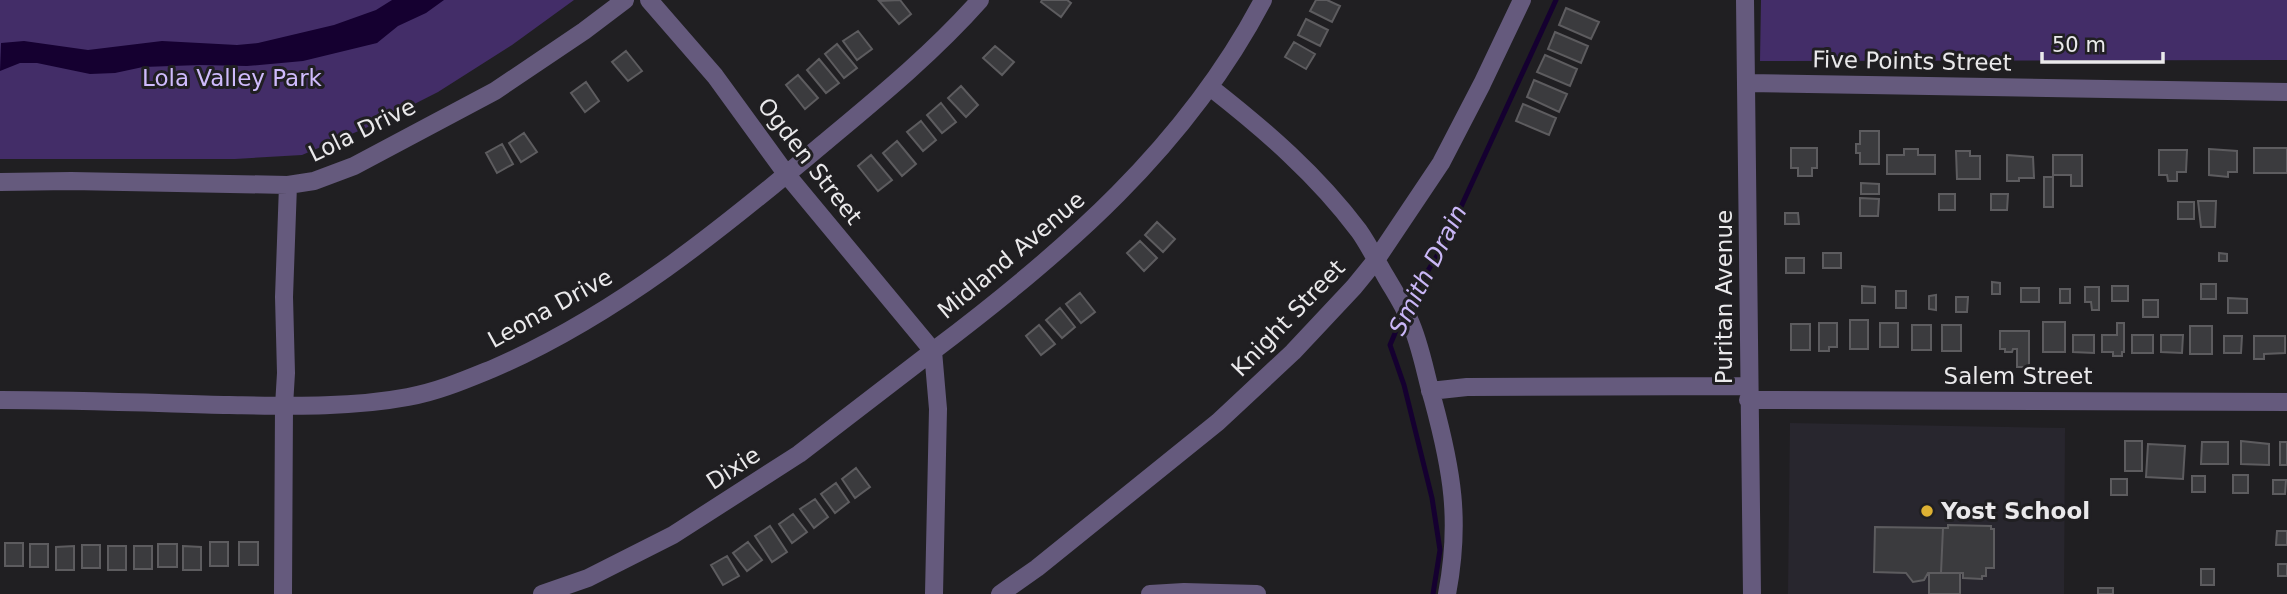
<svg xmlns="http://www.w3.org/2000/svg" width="2287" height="594" viewBox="0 0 2287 594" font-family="'DejaVu Sans',sans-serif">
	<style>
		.built { fill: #28262e }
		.green { fill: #432d68 }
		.water { fill: #150030 }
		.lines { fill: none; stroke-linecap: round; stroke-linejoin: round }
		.stream { stroke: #150030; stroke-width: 5 }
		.building { fill: #3b3b3e; stroke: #5d5c5f; stroke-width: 2 }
		.minor { stroke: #655a7d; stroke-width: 18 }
		.poi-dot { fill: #ddb133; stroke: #201f22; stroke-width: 2.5 }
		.labels { text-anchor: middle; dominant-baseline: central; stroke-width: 6; stroke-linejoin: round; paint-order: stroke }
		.street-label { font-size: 23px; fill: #eae9eb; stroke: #201f22 }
		.park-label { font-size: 23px; fill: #cfbbfc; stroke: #201f22 }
		.poi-label { font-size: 23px; font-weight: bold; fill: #eae9eb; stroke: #201f22; text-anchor: start }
		.water-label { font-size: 24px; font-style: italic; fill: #cab7f7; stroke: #201f22 }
	</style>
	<rect width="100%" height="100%" fill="#201f22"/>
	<path class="built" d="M1790,423L2065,428L2064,594H1788Z"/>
	<path class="green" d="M0,0H574L512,45L438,92L375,124L302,155L235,159H0Z
		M1761,0H2287V60L1760,61Z"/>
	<path class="water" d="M392,0H444L426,13L398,26L377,43L303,61L247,66L200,65L143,67L115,73L90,74L37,63H20L0,71L1,43L24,41L88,50L162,41L237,45L258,43L334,25L376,10Z"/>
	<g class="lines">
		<path class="stream" d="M1407,305L1443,246L1556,0
			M1402,317L1390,345L1404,385L1432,498L1440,550L1433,594"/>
	</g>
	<path class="building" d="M900,0L911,14L899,24L879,1Z
		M1042,0H1067L1071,3L1061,17L1041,2Z
		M1316,0H1327L1340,6L1332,22L1310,11Z
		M1566,8L1599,22L1591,39L1559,25Z
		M1306,19L1328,30L1320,46L1298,35Z
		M858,31L872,49L857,60L843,41Z
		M1555,32L1588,46L1581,63L1548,49Z
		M1294,42L1315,54L1306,69L1285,57Z
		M837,44L857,68L844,78L825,54Z
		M995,46L1014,62L1002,75L983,58Z
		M626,51L642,71L628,81L612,62Z
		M1545,55L1577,69L1570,86L1537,72Z
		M819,59L839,83L826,93L807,70Z
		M798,75L818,98L805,109L786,85Z
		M1534,80L1567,94L1559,112L1527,97Z
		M586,82L599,101L585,112L571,93Z
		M961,86L978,105L966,117L948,98Z
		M941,103L956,122L942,133L927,115Z
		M1523,104L1556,118L1549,135L1516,121Z
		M921,121L936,140L923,151L907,132Z
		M1860,131H1879V164H1860V153H1856V144H1860Z
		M524,133L537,152L521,162L509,143Z
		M897,141L916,164L902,176L883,153Z
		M502,144L513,164L497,173L486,153Z
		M1791,148H1817V168H1812V176H1798V168H1791Z
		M2254,148H2287V173H2254Z
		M1904,149H1918V155H1935V174H1887V155H1904Z
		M2209,149L2237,151V172H2228V177L2209,175Z
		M2159,150H2187L2186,172H2177V181H2168L2167,175H2159Z
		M1956,151H1970V156H1980V179H1957Z
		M871,155L892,180L878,191L858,166Z
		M2007,155L2033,157L2034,178H2019V181H2007Z
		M2053,155H2082V186H2071V175H2053Z
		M2044,177H2053V207H2044Z
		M1861,183L1879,184V194H1861Z
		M1939,194H1955V210H1939Z
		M1991,194H2008L2007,210H1991Z
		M1860,198L1879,199L1878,216H1860Z
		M2198,201H2216L2215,227H2201Z
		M2178,202H2194V219H2178Z
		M1785,213H1798L1799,224H1785Z
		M1157,222L1175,239L1163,252L1145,235Z
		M1140,241L1157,258L1144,271L1127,253Z
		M1823,253H1841V268H1823Z
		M2219,253L2227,254V261H2219Z
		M1786,258H1804V273H1786Z
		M1992,282L2000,283V294H1992Z
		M2201,284H2216V299H2201Z
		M1862,286L1875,287V303H1862Z
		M2112,286H2128V301H2112Z
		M2085,287H2099V310H2092L2091,302H2085Z
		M2021,288H2039V302H2021Z
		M2060,289H2070V303H2060Z
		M1896,291H1906V308H1896Z
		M1080,293L1095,312L1081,323L1066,304Z
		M1936,295V310L1929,309V296Z
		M1956,297H1968L1967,312H1956Z
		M2228,298L2247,299V313H2228Z
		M2143,300H2158V317H2143Z
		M1060,308L1075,327L1062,338L1046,320Z
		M1850,320H1868V349H1850Z
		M2043,322H2065V352H2043Z
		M1819,323H1837V347H1829V351H1819Z
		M1880,323H1898V347H1880Z
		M2117,323H2124V352H2122V356H2113V352H2102V335H2117Z
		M1791,324H1810V350H1791Z
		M1039,325L1055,344L1041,355L1026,336Z
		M1912,325H1931V350H1912Z
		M1942,325H1961V351H1942Z
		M2190,326H2212V354H2190Z
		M2000,331H2029V367H2017V349H2013L2012,352H2005V349H2000Z
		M2073,335H2094V353L2073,352Z
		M2132,335H2153V353H2132Z
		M2161,335H2183L2182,353L2161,352Z
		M2224,336H2242L2241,353H2224Z
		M2254,336H2285V353L2264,354V359H2254Z
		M2125,441H2142V471H2125Z
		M2241,441L2269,444V465L2241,464Z
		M2202,442H2228V464H2201Z
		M2280,442H2287V465H2280Z
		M2148,444L2185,446L2183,479L2146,477Z
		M856,468L870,487L855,498L842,479Z
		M2233,475H2248V493H2233Z
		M2192,476H2205V492H2192Z
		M2111,479H2127V495H2111Z
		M2273,480H2286L2285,494H2273Z
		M836,483L849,502L835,513L821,494Z
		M815,499L828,517L814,528L800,509Z
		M793,514L807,532L792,543L779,524Z
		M1948,525L1991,526V529H1994V568H1986V576H1982V579L1963,578V573H1941L1943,528H1948Z
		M770,526L787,552L772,562L755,536Z
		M1875,527L1943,528L1941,573H1928L1924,580L1913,582L1906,573L1874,572Z
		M2277,531H2287V545H2276Z
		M210,542H228V566H210Z
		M239,542H258V565H239Z
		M748,542L762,560L747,571L733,553Z
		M5,543H23V566H5Z
		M30,544H48V567H30Z
		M158,544H177V567H158Z
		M82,545H100V568H82Z
		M74,546V570H56V547Z
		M108,546H126V570H108Z
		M134,546H152V569H134Z
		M183,546L201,547V570H183Z
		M727,556L739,576L723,585L711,565Z
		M2278,564H2287V576H2278Z
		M2201,569H2214V585H2201Z
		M1929,573H1960V594H1929Z
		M2098,588H2113V594H2098Z"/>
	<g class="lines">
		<path class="minor" d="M1745,0L1752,594
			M1747,83L2287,92
			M1210,87C1265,130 1317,175 1359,231C1369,245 1377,262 1386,277C1394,291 1403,304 1409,319C1421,345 1425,373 1433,400C1452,470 1461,521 1447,594
			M0,182L71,181L288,185L314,181L354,166L495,91L584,31L625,0
			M1430,391L1467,387L1749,386
			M0,400C76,400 153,403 229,405C289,406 349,408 408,397C437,392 465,380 492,369C615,316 722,229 824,143C878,98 933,53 980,0
			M1748,400L2287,402
			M283,594L284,406L286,373L284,297L288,185
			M542,594L588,578L673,535L799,454L933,351L787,175L715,76L649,0
			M934,594L938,409L933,351C1063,253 1186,147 1263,0
			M1000,594L1037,568L1218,422L1293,352L1354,287L1376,260L1441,163L1482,84L1522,0
			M1150,594L1184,592L1257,594"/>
	</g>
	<circle class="poi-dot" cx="1927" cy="511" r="7"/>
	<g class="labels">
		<g class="street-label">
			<text transform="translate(1912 61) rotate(1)">Five Points Street</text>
			<text transform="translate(362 130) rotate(-26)">Lola Drive</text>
			<text transform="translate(810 161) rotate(52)">Ogden Street</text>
			<text transform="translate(1011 255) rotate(-40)">Midland Avenue</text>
			<text transform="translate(1724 297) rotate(-90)">Puritan Avenue</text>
			<text transform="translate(550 308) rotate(-29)">Leona Drive</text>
			<text transform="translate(1288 318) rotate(-46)">Knight Street</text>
			<text x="2018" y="376">Salem Street</text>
			<text transform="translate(733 468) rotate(-33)">Dixie</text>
		</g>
		<g class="park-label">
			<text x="232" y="78">Lola Valley Park</text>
		</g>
		<g class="poi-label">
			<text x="1941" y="511">Yost School</text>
		</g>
		<g class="water-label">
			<text transform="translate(1428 270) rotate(-63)">Smith Drain</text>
		</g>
	</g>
	<path d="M2042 52v10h121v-10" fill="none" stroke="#eae9eb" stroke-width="3.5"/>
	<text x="2052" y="52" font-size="21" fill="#eae9eb" stroke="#201f22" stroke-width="5" paint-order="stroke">50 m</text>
</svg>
